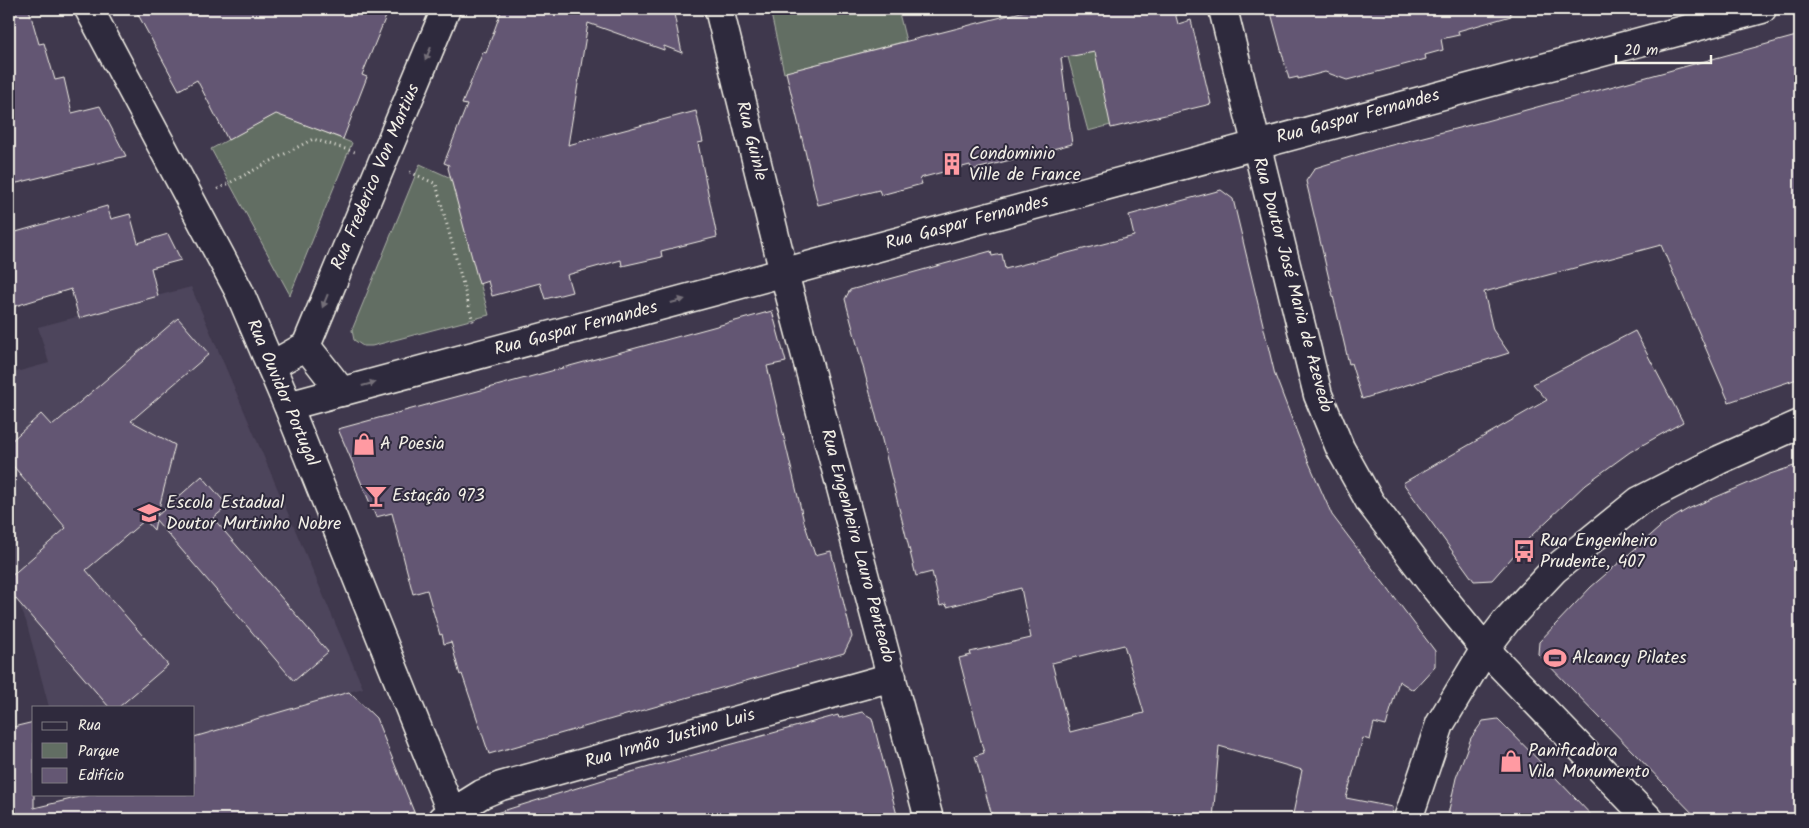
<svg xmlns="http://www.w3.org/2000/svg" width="1809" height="828" viewBox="0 0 1809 828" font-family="Kalam,sans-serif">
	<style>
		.built { fill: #4d455b }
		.green { fill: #626e63; stroke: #abb0a6 }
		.water { fill: #506979; stroke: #929fa5 }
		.building { fill: #645773; stroke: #f4f1e8; fill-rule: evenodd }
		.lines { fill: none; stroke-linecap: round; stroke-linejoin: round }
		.street-casing { stroke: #f4f1e8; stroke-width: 31 }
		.secondary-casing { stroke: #f4f1e8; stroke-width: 31 }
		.path { stroke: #f4f1e8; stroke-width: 3; stroke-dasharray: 1 4; stroke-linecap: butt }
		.street { stroke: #2f2a3d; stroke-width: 28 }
		.secondary { stroke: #2f2a3d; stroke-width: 28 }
		.oneway { fill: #747079 }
		.labels { text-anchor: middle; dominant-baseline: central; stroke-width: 4; stroke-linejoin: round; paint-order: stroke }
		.street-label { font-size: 18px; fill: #f4f1e8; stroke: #2f2a3d }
		.poi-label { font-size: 18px; fill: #f4f1e8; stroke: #2f2a3d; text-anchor: start }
	</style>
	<rect width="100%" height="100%" fill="#3f384d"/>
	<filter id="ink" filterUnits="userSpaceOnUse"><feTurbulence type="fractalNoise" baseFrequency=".02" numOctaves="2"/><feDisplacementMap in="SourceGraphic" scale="10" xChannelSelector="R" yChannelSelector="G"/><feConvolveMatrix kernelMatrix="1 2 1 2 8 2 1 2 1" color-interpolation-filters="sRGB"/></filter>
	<g filter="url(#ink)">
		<path class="built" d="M191,287L363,688L194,737V707H49L26,621L9,579V374L49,363L38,327Z"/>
		<path class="green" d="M790,9H898L906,41L784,73L771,14Z
			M1055,9H1138L1164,111L1088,131Z
			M277,113L352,143L290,295L211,149Z
			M420,164L451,178L489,315L372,346H363L354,340L352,330Z"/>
		<path class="water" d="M928,9H967C953,12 941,16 928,9Z"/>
		<path class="building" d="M9,9H29L39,44L44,43L55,80L64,78L72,113L100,106L126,156L9,185Z
			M135,9H389L362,75L367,77L343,139L276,114L228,140L197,80L179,90Z
			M502,9H673L682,53L664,46V50L588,23L568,145L696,111L703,142L698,143L717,237L661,251L662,257L622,266L621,260L567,275L572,292L545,299L540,283L492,296L488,281L479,284L448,168L449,165L444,163L467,105L462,104L483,52L486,53Z
			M1033,9H1174L1178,24L1191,20L1211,104L1111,128L1095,52L1061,58L1072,144L972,170L970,165L920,178L922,184L881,195L879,190L818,205L786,72Z
			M1270,9H1510L1511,16L1458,31L1459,35L1441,39L1443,50L1425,55L1426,59L1347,80L1325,72L1298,79V77L1289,79Z
			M1800,35V378L1729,402L1661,245L1484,292L1493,330L1509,353L1362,399L1351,363L1349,364L1306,181L1315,168L1376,149L1486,121Z
			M1221,190L1233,199L1275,375L1306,456L1332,515L1435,651V666L1413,690L1399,681L1386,726L1374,723L1370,740L1363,738L1346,798L1392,807L1391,819H1292L1302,770L1219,746L1213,819H1153L1152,814L1129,819H993L975,756L984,753L959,658L971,655L970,652L1031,638L1021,588L947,607L946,604L940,606L932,572L916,576L874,408L845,299L850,290L991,251L992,256L1002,254L1005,269L1134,236L1129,215ZM1124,645L1144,713L1070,732L1052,663Z
			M107,206L111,219L130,214L138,243L168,234L181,260L151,268L158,296L79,318L71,289L9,308V234Z
			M772,311L786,362L767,366L804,522L815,555L831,551L852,637L844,653L489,754L462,674L460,675L451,642L444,644L442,634L440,635L427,590L413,594L392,513L376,517L338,429Z
			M178,318L209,354L131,421L175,445L157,516L202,476L228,506L213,518L328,652L294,681L156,520L154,530L145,520L86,570L168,665L119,707H109L9,591V578L66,528L9,461V443L41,414L52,426Z
			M1635,331L1683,422L1630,452L1586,484L1531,536L1492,580L1474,581L1403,483L1547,400L1533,384Z
			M1800,464V819H1698L1538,654L1539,642L1591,587L1666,522L1688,509L1770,474Z
			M349,692L376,718L414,812L389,819H9V728L34,722V808L92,794H194V737Z
			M862,712L872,718L898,819H497L496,813L606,779L838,715L839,718Z
			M1498,719L1555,777L1595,819H1447L1456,778L1471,738L1483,721Z"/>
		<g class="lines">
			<defs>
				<path id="street" d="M719,9L784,273L929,819
					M1223,9L1318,395L1340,448L1370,502L1436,589L1485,649L1649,819
					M306,346L342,392
					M271,366L306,346L446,9
					M442,819L482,794L501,786L892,677
					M1408,819L1440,724L1485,649L1507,620L1555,569L1639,501L1719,460L1800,424"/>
				<path id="secondary" d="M89,9L239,291L288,406L454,819
					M288,406L1762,9"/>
			</defs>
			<use href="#street" class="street-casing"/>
			<use href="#secondary" class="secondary-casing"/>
			<path class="path" d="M410,172L436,184L474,325
				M218,189L313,139L355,152"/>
			<use href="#street" class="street"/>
			<use href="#secondary" class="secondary"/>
		</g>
		<defs><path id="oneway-solid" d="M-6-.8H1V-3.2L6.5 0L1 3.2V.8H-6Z" transform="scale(1.25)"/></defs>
		<g class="oneway">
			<use href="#oneway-solid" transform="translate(428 54) rotate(113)"/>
			<use href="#oneway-solid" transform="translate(325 301) rotate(112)"/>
			<use href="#oneway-solid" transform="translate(678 301) rotate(-15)"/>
			<use href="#oneway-solid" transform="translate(369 384) rotate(-15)"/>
		</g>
	</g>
	<defs>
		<symbol id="building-bare" viewBox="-9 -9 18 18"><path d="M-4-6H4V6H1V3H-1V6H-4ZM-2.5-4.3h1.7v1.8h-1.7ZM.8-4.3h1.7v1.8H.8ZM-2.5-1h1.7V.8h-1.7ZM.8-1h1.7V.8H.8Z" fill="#ff9aa2" stroke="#2f2a3d" stroke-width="2.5" paint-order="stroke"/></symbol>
		<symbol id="shop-bare" viewBox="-9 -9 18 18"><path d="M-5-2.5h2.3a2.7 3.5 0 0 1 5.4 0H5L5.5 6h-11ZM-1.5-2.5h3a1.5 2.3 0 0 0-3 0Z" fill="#ff9aa2" stroke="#2f2a3d" stroke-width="2.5" paint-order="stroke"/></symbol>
		<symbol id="bar-bare" viewBox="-9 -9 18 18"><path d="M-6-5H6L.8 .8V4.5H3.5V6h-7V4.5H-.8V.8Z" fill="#ff9aa2" stroke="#2f2a3d" stroke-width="2.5" paint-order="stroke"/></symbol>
		<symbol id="school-bare" viewBox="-9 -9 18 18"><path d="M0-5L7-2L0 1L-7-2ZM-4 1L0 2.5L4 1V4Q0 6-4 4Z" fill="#ff9aa2" stroke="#2f2a3d" stroke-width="2.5" paint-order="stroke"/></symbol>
		<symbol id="bus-bare" viewBox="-9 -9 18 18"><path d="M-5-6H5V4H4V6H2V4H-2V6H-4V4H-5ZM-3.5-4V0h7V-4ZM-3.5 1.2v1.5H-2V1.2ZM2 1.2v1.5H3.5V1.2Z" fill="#ff9aa2" stroke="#2f2a3d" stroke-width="2.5" paint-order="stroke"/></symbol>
		<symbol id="stadium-bare" viewBox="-9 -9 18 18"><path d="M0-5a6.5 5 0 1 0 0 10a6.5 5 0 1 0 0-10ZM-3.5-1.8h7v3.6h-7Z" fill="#ff9aa2" stroke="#2f2a3d" stroke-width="2.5" paint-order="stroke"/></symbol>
	</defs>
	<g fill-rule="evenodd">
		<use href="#building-bare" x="936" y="148" width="32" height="32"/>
		<use href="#shop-bare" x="348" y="428" width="32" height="32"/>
		<use href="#bar-bare" x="360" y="480" width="32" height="32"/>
		<use href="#school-bare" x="133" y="497" width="32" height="32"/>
		<use href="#bus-bare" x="1508" y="535" width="32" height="32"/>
		<use href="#stadium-bare" x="1539" y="642" width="32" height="32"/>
		<use href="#shop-bare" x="1495" y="745" width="32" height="32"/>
	</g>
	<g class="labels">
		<g class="street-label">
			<text transform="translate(1358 117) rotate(-15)">Rua Gaspar Fernandes</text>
			<text transform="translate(751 141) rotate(76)">Rua Guinle</text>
			<text transform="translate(376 177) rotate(-67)">Rua Frederico Von Martius</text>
			<text transform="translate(967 223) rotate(-15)">Rua Gaspar Fernandes</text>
			<text transform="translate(1292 285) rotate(75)">Rua Doutor José Maria de Azevedo</text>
			<text transform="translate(576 329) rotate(-15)">Rua Gaspar Fernandes</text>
			<text transform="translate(282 393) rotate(67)">Rua Ouvidor Portugal</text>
			<text transform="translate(857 546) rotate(75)">Rua Engenheiro Lauro Penteado</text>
			<text transform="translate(670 739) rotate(-16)">Rua Irmão Justino Luis</text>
		</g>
		<g class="poi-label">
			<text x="969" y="154">Condominio<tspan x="969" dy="21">Ville de France</tspan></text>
			<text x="380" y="444">A Poesia</text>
			<text x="392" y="496">Estação 973</text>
			<text x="166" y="503">Escola Estadual<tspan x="166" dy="21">Doutor Murtinho Nobre</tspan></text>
			<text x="1540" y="541">Rua Engenheiro<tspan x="1540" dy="21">Prudente, 407</tspan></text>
			<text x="1572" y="658">Alcancy Pilates</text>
			<text x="1528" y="751">Panificadora<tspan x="1528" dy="21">Vila Monumento</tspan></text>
		</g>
	</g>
	<rect width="1809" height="828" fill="none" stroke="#2f2a3d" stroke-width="30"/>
	<rect x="15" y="15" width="1779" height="798" fill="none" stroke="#f4f1e8" stroke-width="2" filter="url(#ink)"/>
	<rect x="32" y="706" width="162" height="90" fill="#2f2a3d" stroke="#7e7a81"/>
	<rect x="42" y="722" width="25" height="8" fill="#2f2a3d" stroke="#7e7a81"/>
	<text x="78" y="730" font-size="15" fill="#f4f1e8">Rua</text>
	<rect x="42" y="743" width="25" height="15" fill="#626e63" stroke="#7e7a81"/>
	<text x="78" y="756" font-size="15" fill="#f4f1e8">Parque</text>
	<rect x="42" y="768" width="25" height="15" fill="#645773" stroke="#7e7a81"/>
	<text x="78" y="780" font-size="15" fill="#f4f1e8">Edifício</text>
	<path d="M1616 55v8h95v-8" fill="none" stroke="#f4f1e8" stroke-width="2.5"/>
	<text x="1624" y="55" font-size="15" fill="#f4f1e8" stroke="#2f2a3d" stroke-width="4" paint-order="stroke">20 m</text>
</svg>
